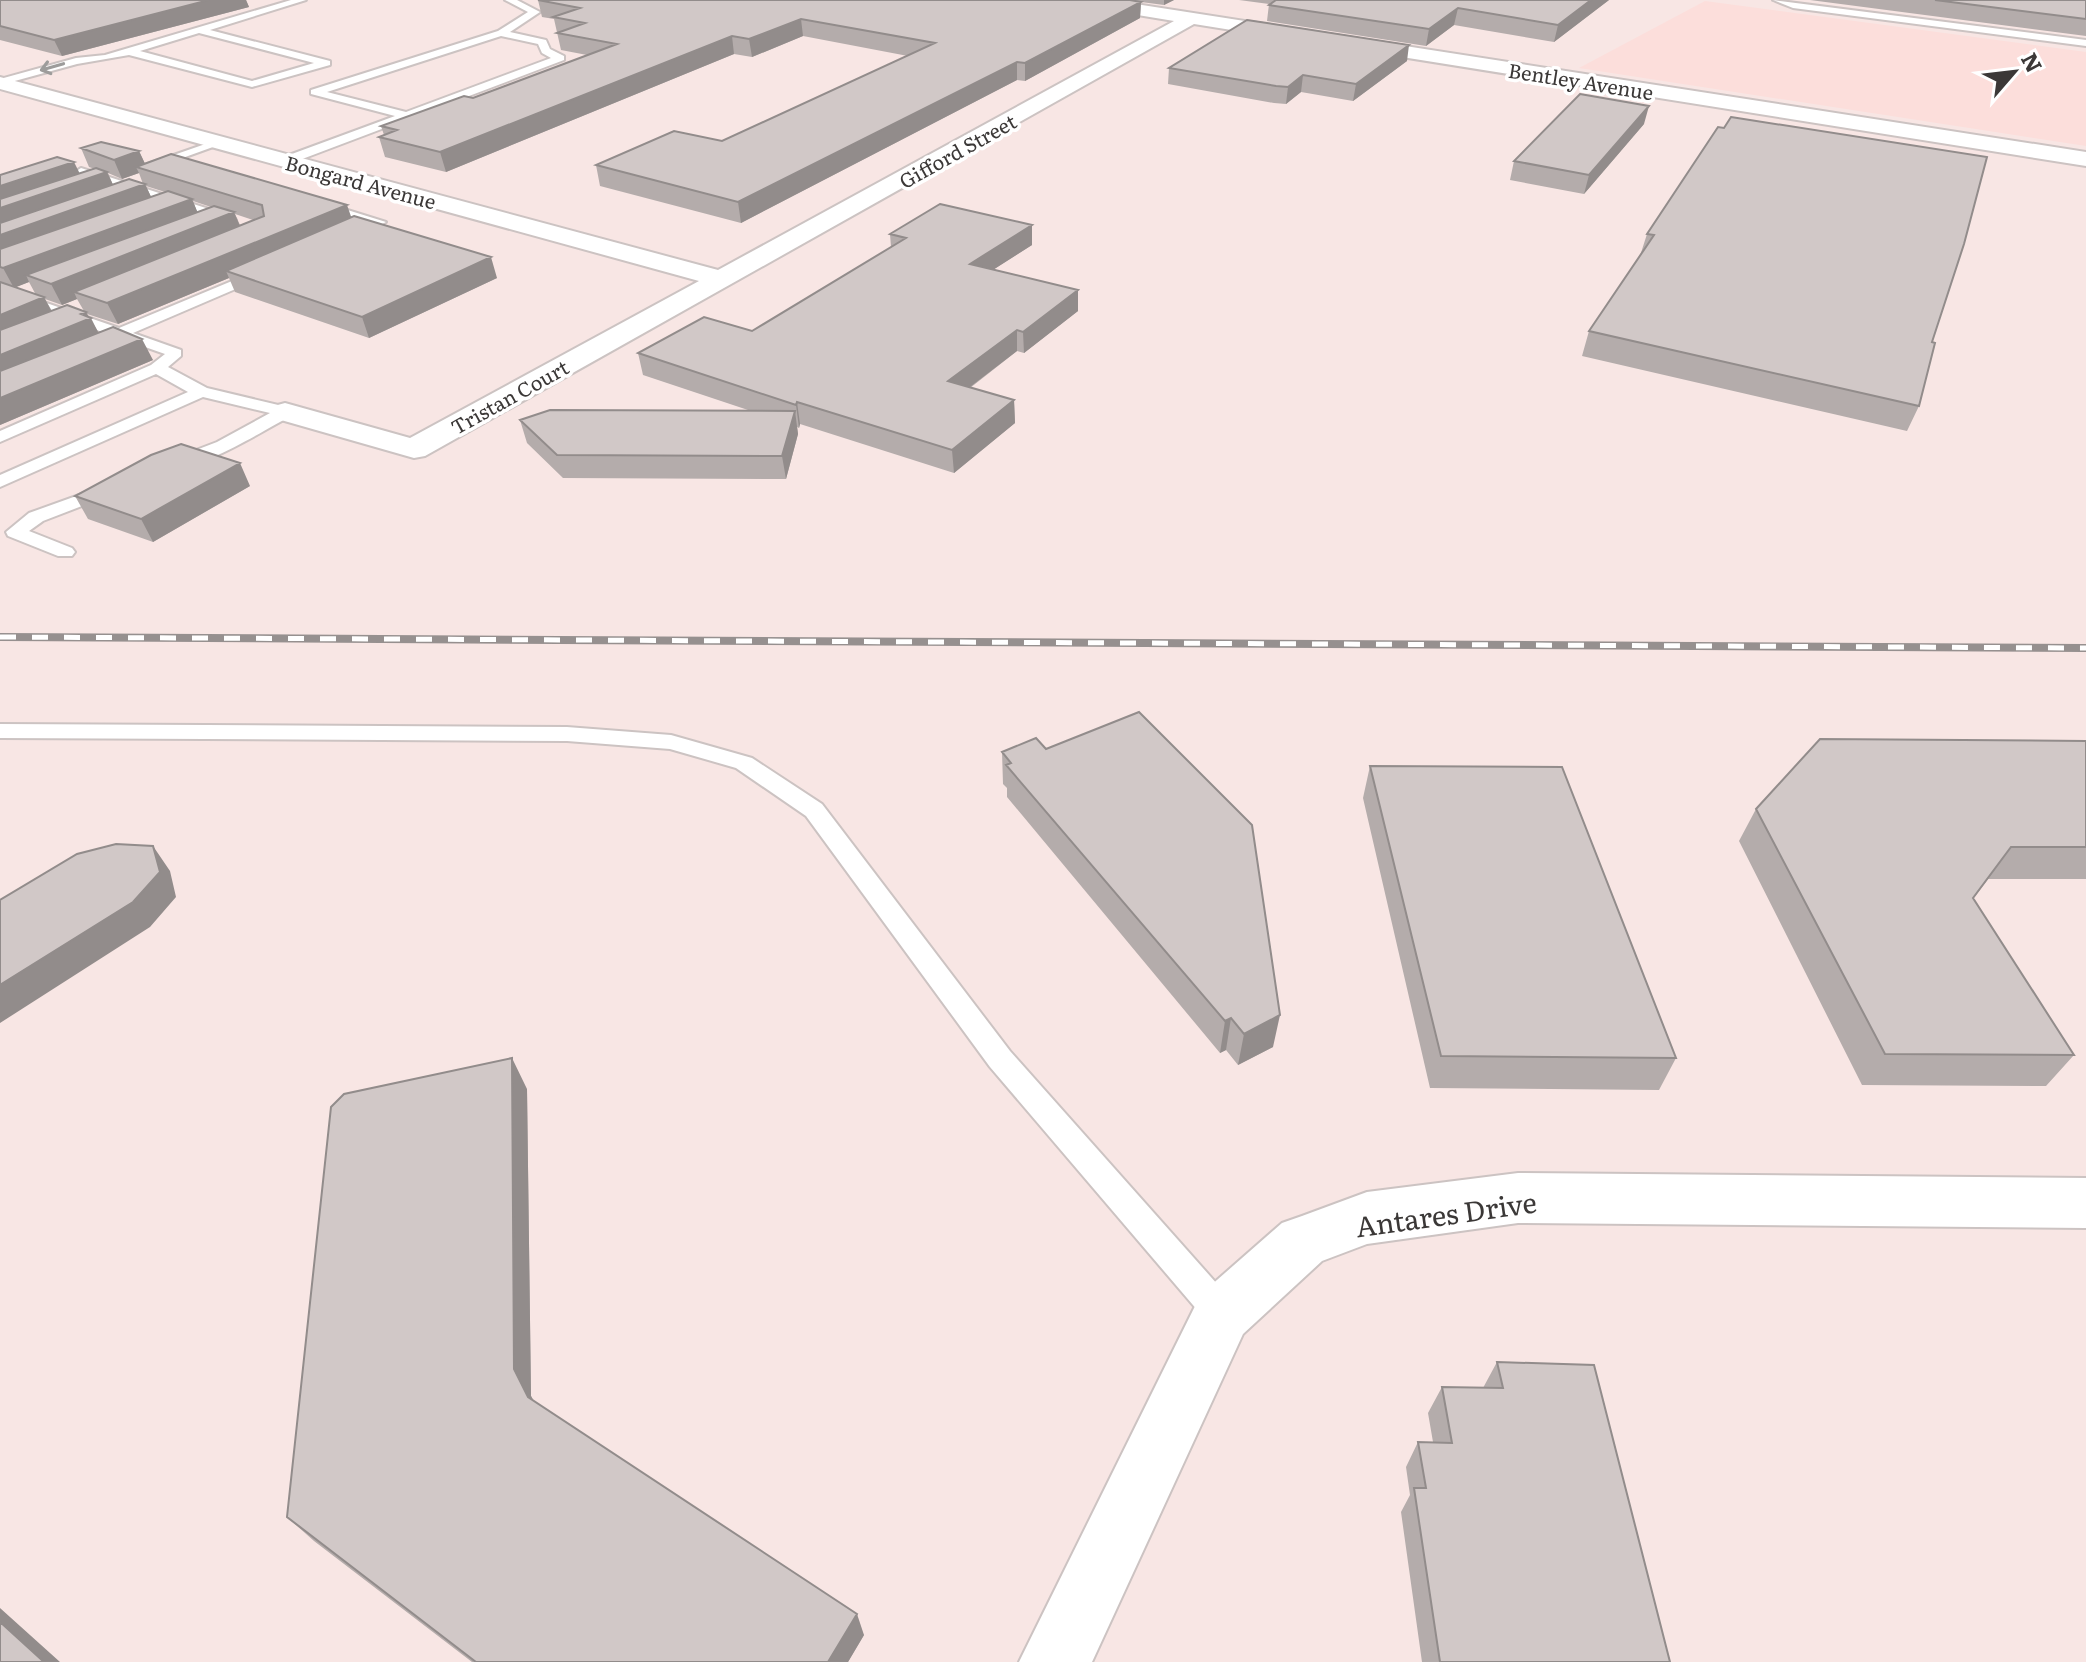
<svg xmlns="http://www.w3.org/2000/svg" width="2086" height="1662" viewBox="0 0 2086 1662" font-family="Literata,serif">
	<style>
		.built { fill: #f8e6e4 }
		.green { fill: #fcdedb }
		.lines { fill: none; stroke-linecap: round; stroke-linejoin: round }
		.lane-casing { stroke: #ccc3c2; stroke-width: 4 }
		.street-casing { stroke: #ccc3c2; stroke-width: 4 }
		.secondary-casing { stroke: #ccc3c2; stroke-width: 4 }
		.lane { fill: #fff; fill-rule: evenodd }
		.street { fill: #fff; fill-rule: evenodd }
		.secondary { fill: #fff; fill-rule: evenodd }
		.rail-casing { stroke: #96908f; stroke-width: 8 }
		.rail { stroke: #fff; stroke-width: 5; stroke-dasharray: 16; stroke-linecap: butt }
		.wall { fill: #b4acab; fill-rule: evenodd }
		.shaded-wall { fill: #928c8b }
		.building { fill: #d1c8c7; stroke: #928c8b; stroke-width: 2 }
		.oneway { stroke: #9d9c9b }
		.labels { text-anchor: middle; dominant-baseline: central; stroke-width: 7; stroke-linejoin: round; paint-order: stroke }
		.far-street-label { font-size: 20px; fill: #3b3837; stroke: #fff }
		.near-street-label { font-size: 28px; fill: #3b3837; stroke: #fff }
	</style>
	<rect width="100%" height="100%" fill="#fef5f4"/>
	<path class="built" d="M0,0H2086V1662H0Z"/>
	<path class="green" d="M1705,1L2086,52V146L1579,68Z"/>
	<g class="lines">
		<defs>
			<path id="lane" d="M291,0H306L210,30L330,61V65L252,87L129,55L77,64L0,85V79L76,58L105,55ZM199,33L314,63L252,81L140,51Z
				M505,0H517L540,12L510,32L546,40L550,49L564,56V60L289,164H281V158L395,116L311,94V90L498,31L528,12ZM501,36L538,44L542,53L551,58L406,112L327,92Z
				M1773,0L2086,40V46L1793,8Z
				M214,141L224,143L152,169L142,166Z
				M81,168L234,217L236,220L224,223L77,175L75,172Z
				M315,203H325L386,222L353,239H343V233L367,223L315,209Z
				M263,268L268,269V275L133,333L181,350V356L168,367L207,388L291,408L293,412L291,416C268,428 194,474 170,468L167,464L170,460L217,442L270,413L203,397L0,487V475L188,392L156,374L0,442V431L151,365L165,354L0,296V287L119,328Z
				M107,485L113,486L116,490L113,494L43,521L29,531L72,548L75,552L72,556H58L8,536L6,532L29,513Z
				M0,724L567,727L671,735L752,758L822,804L1010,1051L1234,1303L1238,1314L1234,1325L1222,1330L1210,1325L990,1067L806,816L736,768L670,749L567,741L0,738Z"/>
			<path id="street" d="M1069,0H1110L2086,152V166L1194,24L425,456L414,458L274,418L270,412L274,406L285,403L410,438L699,281L0,89V77L718,270L1174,21L1077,5Z"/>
			<path id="secondary" d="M1518,1173L2086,1178V1228L1518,1223L1367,1244L1322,1261L1243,1334L1092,1662H1019L1201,1294L1282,1223L1302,1216L1367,1192Z"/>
		</defs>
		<use href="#lane" class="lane-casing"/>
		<use href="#street" class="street-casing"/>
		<use href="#secondary" class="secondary-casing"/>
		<use href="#lane" class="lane"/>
		<use href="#street" class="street"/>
		<use href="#secondary" class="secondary"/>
		<defs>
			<path id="rail" d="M0,637L2086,648"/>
		</defs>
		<use href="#rail" class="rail-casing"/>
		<use href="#rail" class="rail"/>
	</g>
	<path class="wall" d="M0,0H246L249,7L62,56L0,40Z
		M538,0H1174L1164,5L1141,2L1140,18L1025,81L1017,80L741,223L600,186L596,165L722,141L908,56L803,36L752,57L734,54L446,172L385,157L379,137L384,135L381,126L473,98L587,55L561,50L554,19L542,17Z
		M1239,0H1609L1554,42L1454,25L1426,46L1267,21L1269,4Z
		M1810,0H2086V36Z
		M1407,61L1353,101L1301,92L1286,104L1274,103L1168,84L1169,68Z
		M1644,124L1584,194L1510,180L1514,161Z
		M1718,127L1932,342L1919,406L1907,431L1582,356L1589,331L1640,256L1647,234Z
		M81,148L139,151L145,164L352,217L497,278L369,338L235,292L229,278L118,324L87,314L99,333L153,360L0,425V175L80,174L95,169L89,167ZM108,173L122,179L139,173L143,184L113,185ZM146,186L165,192L151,197ZM193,201L211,207L197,212ZM235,214L253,220L240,225ZM29,282L36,295L15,287ZM45,299L62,305L77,299L84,311H52Z
		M890,234L1032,245L994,269L1078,311L1024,353L1017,351L970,388L1014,400L1015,423L954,473L800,424L799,428L797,427L798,434L786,479L563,478L527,443L520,420L751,411L643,375L638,353L752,331L891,247Z
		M250,486L153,542L88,519L75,496Z
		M2086,741V879H1988L1973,899L2074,1055L2046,1086L1862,1085L1739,841L1756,809Z
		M1002,752L1273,1047L1238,1065L1226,1050L1220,1053L1007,797V788L1003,784Z
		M1370,766L1676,1058L1659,1090L1430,1088L1363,798Z
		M527,1089L531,1396L534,1401L864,1635L848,1662H472L314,1541L287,1517Z
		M1497,1362L1670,1662H1422L1401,1512L1410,1495L1406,1467L1418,1442H1433L1428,1413L1442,1387L1483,1388Z"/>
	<path class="shaded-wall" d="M209,0H246L249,7L62,56L54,40Z
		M1164,0H1174L1164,5Z
		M1591,0H1609L1554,42L1558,25Z
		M1141,2L1140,18L1025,81V63Z
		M1458,8L1454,25L1426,46L1429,29Z
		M801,19L803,36L752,57L749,39Z
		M732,36L734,54L446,172L440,152Z
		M1409,45L1407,61L1353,101L1356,84Z
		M1017,62V80L741,223L738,202Z
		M1303,75L1301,92L1286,104L1288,87Z
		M1649,106L1644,124L1584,194L1589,175Z
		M139,151L148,170L136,167L139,173L122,179L114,160Z
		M74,162L83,180L107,172L116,191L0,231V186Z
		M145,184L154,203L0,259V235Z
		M192,199L200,218L26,275L29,282L14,288L3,268Z
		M347,205L354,225L226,271L229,278L118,324L107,303Z
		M234,212L242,231L74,292L77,299L62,305L51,284Z
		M1032,225V245L971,284L970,264Z
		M491,257L497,278L369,338L362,317Z
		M1078,290V311L1024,353L1023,332Z
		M44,297L55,318L0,341V315Z
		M86,312L90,319L91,318L102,340L0,382V355Z
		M1017,330V351L949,403L948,381Z
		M142,339L153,360L0,425V398Z
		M1014,400L1015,423L954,473L952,450Z
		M797,402L800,424L799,428L796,405Z
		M795,411L798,434L786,479L782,456Z
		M240,463L250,486L153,542L141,519Z
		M153,846L170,871L176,897L150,927L0,1023V985Z
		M1280,1015L1273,1047L1238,1065L1244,1034Z
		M1231,1018L1226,1050L1220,1053L1225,1021Z
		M512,1058L527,1089L531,1396L545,1423L528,1397L514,1369Z
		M0,1608L60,1662H44L0,1622Z
		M857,1614L864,1635L848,1662H828Z"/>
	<path class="building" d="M0,0H209L54,40L0,26Z
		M538,0H1130L1141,2L1025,63L1017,62L738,202L596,165L674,131L722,141L935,43L801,19L749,39L732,36L440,152L379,137L397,130L381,126L464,96L473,98L617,44L557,33L585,23L553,17L580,8Z
		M1276,0H1591L1558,25L1458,8L1429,29L1269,5Z
		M1935,0H2086V19Z
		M1247,20L1409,45L1356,84L1303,75L1288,87L1276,86L1169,68Z
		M1580,94L1649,106L1589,175L1514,161Z
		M1731,117L1987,157L1964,244L1932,342L1935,343L1919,406L1589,331L1654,235L1647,234L1718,127L1724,128Z
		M101,142L139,151L114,160L81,148Z
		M171,154L347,205L107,303L74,292L264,216L262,205L136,167Z
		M57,157L74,162L0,186V175Z
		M96,168L107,172L0,208V199Z
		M129,179L145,184L0,235V223Z
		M168,191L192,199L3,268L0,267V249Z
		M940,204L1032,225L970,264L1078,290L1023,332L1017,330L948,381L1014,400L952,450L797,402L796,405L638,353L704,317L752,331L906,238L890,234Z
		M214,206L234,212L51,284L26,275Z
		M354,216L491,257L362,317L226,271Z
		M0,282L44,297L0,315Z
		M67,305L86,312L81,314L91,318L0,355V330Z
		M113,327L142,339L0,398V371Z
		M550,410L795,411L782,456L557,455L520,420Z
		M181,444L240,463L141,519L75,496L151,455Z
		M1139,712L1252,825L1280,1015L1244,1034L1231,1018L1225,1021L1006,765L1011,763L1002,752L1036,738L1046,749Z
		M1820,739L2086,741V847H2011L1973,898L2074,1055L1885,1054L1756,809Z
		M1370,766L1562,767L1676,1058L1441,1056Z
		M116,844L153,846L160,872L133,902L0,985V900L77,854Z
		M512,1058L514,1369L528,1397L857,1614L828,1662H476L287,1517L331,1107L344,1094Z
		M1497,1362L1594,1365L1670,1662H1440L1414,1488H1426L1418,1442L1452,1443L1442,1387L1503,1388Z
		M0,1622L44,1662H0Z"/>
	<defs><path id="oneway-shaft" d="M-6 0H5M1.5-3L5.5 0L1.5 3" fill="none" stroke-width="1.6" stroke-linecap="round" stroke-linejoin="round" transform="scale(2)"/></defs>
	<use class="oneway" href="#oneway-shaft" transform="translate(52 67) rotate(164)"/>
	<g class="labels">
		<g class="far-street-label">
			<text transform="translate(1581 80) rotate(9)">Bentley Avenue</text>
			<text transform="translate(957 150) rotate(-29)">Gifford Street</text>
			<text transform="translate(361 181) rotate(15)">Bongard Avenue</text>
			<text transform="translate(509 396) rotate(-29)">Tristan Court</text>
		</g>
		<g class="near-street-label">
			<text transform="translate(1446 1213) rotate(-8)">Antares Drive</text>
		</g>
	</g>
	<g transform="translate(2014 72) rotate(62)" stroke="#ffffff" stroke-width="6" paint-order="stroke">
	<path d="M0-6L14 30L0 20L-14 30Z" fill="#3b3837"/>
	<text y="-12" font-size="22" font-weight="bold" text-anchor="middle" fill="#3b3837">N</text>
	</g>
</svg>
